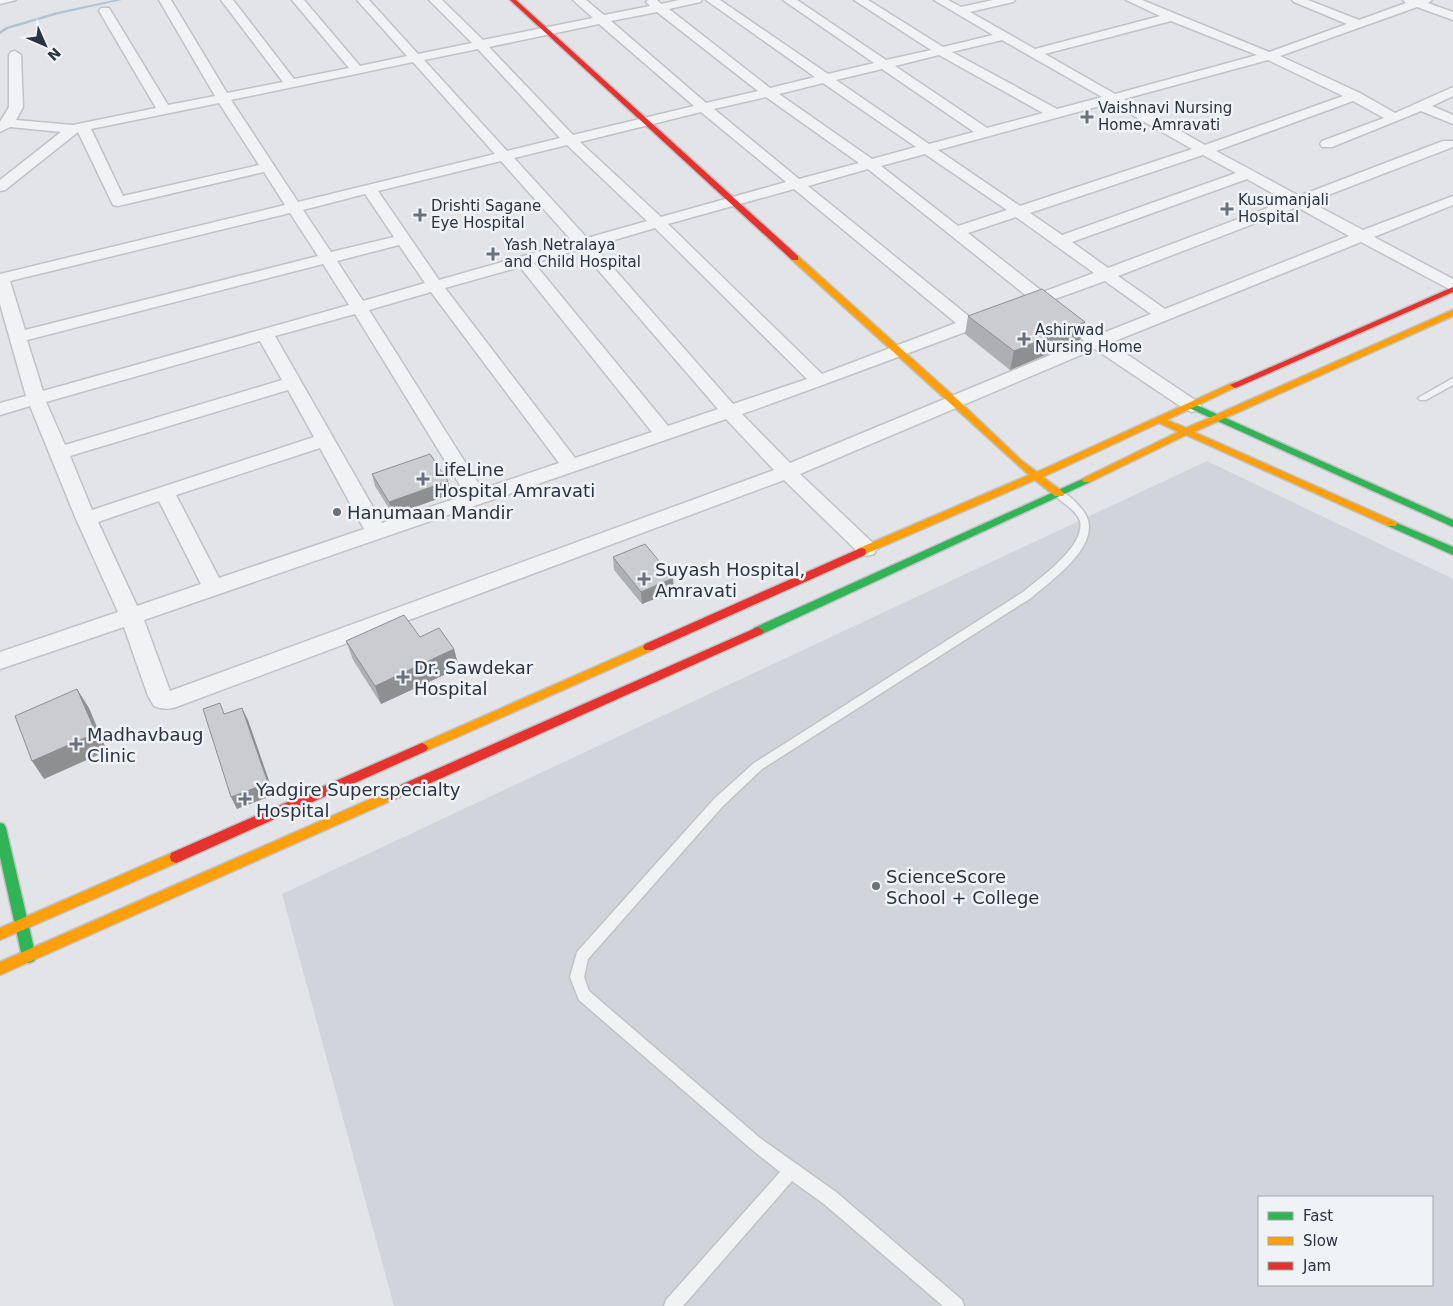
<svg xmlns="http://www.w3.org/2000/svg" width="1453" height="1306" viewBox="0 0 1453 1306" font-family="'DejaVu Sans',sans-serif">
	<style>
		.built { fill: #d1d4da; fill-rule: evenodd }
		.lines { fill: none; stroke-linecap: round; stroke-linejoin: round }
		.stream { fill: #b3c2cf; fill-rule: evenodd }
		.lane-casing { stroke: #c1c2c5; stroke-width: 3 }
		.street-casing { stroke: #c1c2c5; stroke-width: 3 }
		.fast-casing { stroke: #c1c2c5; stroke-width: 3 }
		.slow-casing { stroke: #c1c2c5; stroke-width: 3 }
		.jam-casing { stroke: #c1c2c5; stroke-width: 3 }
		.lane { fill: #f1f2f4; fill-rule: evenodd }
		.street { fill: #f1f2f4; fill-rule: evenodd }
		.fast { fill: #30b455; fill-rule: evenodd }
		.slow { fill: #ff9f0a; fill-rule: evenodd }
		.jam { fill: #e5322d; fill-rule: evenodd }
		.wall { fill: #aeafb2 }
		.shaded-wall { fill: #8d8f91 }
		.building { fill: #cacccf; stroke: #8d8f91 }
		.poi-dot { fill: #6b717a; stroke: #f0f3f6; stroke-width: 2 }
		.labels { text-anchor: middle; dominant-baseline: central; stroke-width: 5; stroke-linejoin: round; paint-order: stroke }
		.far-poi-label { font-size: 15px; fill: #2b333f; stroke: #f0f3f6; text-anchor: start }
		.poi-label { font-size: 18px; fill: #2b333f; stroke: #f0f3f6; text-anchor: start }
	</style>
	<rect width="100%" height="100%" fill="#e2e4e7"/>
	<path class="built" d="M1207,461L1453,579V1306H394L282,894ZM1259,1197H1432V1285H1259Z"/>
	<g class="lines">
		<path class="stream" d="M114,0H122L59,14L8,29L0,34V31L6,27L57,12Z"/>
		<defs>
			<path id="lane" d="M0,0H16L0,4Z
				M1453,378V385L1426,400H1420L1418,398Z
				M1059,491C1067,493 1075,501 1080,507C1111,539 1053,579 1031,598L762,769L722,807L588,959L584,977L589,991L760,1138L836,1192L962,1300L964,1306H943L824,1204L792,1181L683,1306H664L666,1300L780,1172L750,1148L579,1000L570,977L577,952L714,799L754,763L1023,592C1040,578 1086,546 1080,521C1077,511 1063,503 1055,496L1054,494L1055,492Z"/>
			<path id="street" d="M159,0H171L227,93L283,82L221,0H233L294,79L349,68L292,0H304L360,66L407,56L357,0H369L418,54L472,43L429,0H442L483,40L593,18L573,0H586L604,15L650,6L646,2L648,0H657L661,4L679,0H702L700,2L669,9L770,88L815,77L706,0H720L828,74L874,63L783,0H797L886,60L931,50L854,0H868L943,47L993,35L934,0H948L961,7L993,0H1015L1013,2L970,12L1035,49L1160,16L1126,0H1142L1269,52L1347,24L1294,2L1292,0H1308L1359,20L1406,3L1403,0H1432L1428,3L1453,12V20L1417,7L1280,56L1360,93L1395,113L1453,87V96L1432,106L1453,115V124L1421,111L1332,147H1322L1320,144L1322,141L1384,118L1353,101L1216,151L1299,196L1443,141H1453V147L1310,202L1363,230L1453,196V205L1374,237L1453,279V291L1361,242L1110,343L1198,402L1201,406L1198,410L1192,412L1186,410L1095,349L800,474L874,544L877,549L874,554L867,556L860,554L784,480L176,707C168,710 162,709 154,706L148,696L124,627L0,669V652L118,612L76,519L30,406L0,415V403L26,396L0,304V274L285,205L264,172L118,206L113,205L78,132L5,190L0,191V180L61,132L10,127L0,132V122L9,107V55L11,52L15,51L21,55L23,107L16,120L73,125L156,108L99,11L101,8H109L168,105L215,96ZM657,12L758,91L706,103L611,21ZM1171,21L1257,55L1115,94L1045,54ZM599,24L694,106L573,135L489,47ZM1002,40L1102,97L1057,109L952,52ZM478,49L560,138L507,151L424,60ZM939,55L1043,113L987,128L895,66ZM1268,60L1343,96L1205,145L1124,99ZM413,62L495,154L298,202L231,100ZM882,69L974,132L929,144L836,80ZM823,83L916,147L872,159L779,94ZM766,97L859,163L799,179L714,109ZM219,103L259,165L123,196L91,129ZM1111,103L1192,149L1020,206L938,150ZM701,112L786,182L661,217L580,142ZM567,145L647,221L587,238L514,158ZM925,154L1007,210L958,226L881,166ZM1203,155L1236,173L1062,235L1030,213ZM501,161L573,242L439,280L378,191ZM868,169L1028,297L971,318L808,186ZM1247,179L1286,201L1108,268L1072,242ZM794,189L956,323L822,374L668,224ZM365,194L394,237L331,252L303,210ZM1297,207L1349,236L1165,309L1118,276ZM290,213L318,256L25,330L10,281ZM1016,217L1094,273L1043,292L968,233ZM655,228L807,379L733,404L594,246ZM399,245L425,283L363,301L337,261ZM580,249L718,409L668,426L534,263ZM323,264L349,305L43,391L27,340ZM520,267L652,432L575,458L445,288ZM1105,281L1151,314L1098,335L1087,330L1081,331L1078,335L1084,341L790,463L742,414C842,379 940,341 1038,305L1044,310H1056L1058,306L1052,300ZM431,292L559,463L482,489L369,310ZM355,314L466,495L382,523L275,336ZM260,341L282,380L65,445L46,402ZM288,390L314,437L92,510L70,456ZM726,419L774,470L170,691L144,620ZM320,448L364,529L219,578L176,495ZM159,501L201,584L137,606L98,522Z"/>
			<path id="fast" d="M1192,403L1453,520V527L1189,408L1187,406Z
				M1087,477L1092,480L1090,482L762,634H754L752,631L754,628Z
				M1392,521L1453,547V555L1388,526L1387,524Z
				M0,823L4,824L6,828L36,957L34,961L29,963L24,961L22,957L0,857Z"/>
			<path id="slow" d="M792,256H798L958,400L1021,460L1037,472L1232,383L1235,382L1240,385L1167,420L1186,428L1450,311L1453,310V316L1194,432L1396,522L1397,524L1396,526H1388L1186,435L1090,482H1084L1082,480L1084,478L1178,432L1159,423L1043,477L1063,492L1064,494L1063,496H1055L1035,480L861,556L857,555L856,552L857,549L1029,475L792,260Z
				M649,643L653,644L655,647L653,650L426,751H418L416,748L418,745Z
				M391,790L395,791L397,795L395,799L0,975V962Z
				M176,851L181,853L182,857L181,861L0,940V928Z"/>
			<path id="jam" d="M510,0H516L798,256V260H792Z
				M1453,287V292L1238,387L1235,388L1230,385Z
				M861,548L865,549L866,552L865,555L653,650H645L643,647L645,644Z
				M758,627L764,631L762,634L395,799L391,800L387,799L385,795L387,791Z
				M422,743L426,745L428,748L426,751L181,861L176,863L171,861L170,857L171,853Z"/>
		</defs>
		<use href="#lane" class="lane-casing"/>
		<use href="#street" class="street-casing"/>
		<use href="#fast" class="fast-casing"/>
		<use href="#slow" class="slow-casing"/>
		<use href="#jam" class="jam-casing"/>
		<use href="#lane" class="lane"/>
		<use href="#street" class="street"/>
		<use href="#fast" class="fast"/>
		<use href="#slow" class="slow"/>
		<use href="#jam" class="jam"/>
	</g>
	<path class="wall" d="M968,316L1085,322L1080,340L1010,370L965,334Z
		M372,474L451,494L393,515L375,486Z
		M613,557L674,591L642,604L614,570Z
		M420,637L454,649L459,668L381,704L353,660L346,641Z"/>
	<path class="shaded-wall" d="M1085,322L1080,340L1010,370L1014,351Z
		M448,481L451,494L393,515L389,502Z
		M673,578L674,591L642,604L641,592Z
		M454,649L459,668L381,704L375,686Z
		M77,689L89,708L107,751L44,779L32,761Z
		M242,708L248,720L274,795L237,809L231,797Z"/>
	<path class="building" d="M1042,289L1085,322L1014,351L968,316Z
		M430,454L448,481L389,502L372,474Z
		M645,544L673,578L641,592L613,557Z
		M404,615L420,637L439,628L454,649L375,686L346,641Z
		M77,689L96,733L32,761L15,716Z
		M220,703L224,714L242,708L268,783L231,797L203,709Z"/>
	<g class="poi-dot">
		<path d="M1084.5 109.5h5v5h5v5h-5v5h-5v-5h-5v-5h5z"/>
		<path d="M1224.5 201.5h5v5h5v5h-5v5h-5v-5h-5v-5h5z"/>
		<path d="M417.5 207.5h5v5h5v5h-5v5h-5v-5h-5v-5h5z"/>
		<path d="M490.5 246.5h5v5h5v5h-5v5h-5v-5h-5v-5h5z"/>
		<path d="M1021.5 331.5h5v5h5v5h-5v5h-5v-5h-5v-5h5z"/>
		<path d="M420.5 471.5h5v5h5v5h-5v5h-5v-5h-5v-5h5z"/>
		<circle cx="337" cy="512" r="5"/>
		<path d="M641.5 571.5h5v5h5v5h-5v5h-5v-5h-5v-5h5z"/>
		<path d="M400.5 669.5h5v5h5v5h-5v5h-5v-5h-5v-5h5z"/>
		<path d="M73.5 736.5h5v5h5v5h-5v5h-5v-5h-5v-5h5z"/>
		<path d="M242.5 791.5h5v5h5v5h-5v5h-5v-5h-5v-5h5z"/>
		<circle cx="876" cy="886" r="5"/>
	</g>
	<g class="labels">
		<g class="far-poi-label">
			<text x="1098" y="108">Vaishnavi Nursing<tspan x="1098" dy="17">Home, Amravati</tspan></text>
			<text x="1238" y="200">Kusumanjali<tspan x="1238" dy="17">Hospital</tspan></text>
			<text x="431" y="206">Drishti Sagane<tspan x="431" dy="17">Eye Hospital</tspan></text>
			<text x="504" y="245">Yash Netralaya<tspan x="504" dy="17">and Child Hospital</tspan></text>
			<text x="1035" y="330">Ashirwad<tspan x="1035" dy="17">Nursing Home</tspan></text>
		</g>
		<g class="poi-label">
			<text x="434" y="469">LifeLine<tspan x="434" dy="21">Hospital Amravati</tspan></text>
			<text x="347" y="512">Hanumaan Mandir</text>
			<text x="655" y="569">Suyash Hospital,<tspan x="655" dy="21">Amravati</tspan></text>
			<text x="414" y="667">Dr. Sawdekar<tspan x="414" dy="21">Hospital</tspan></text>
			<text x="87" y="734">Madhavbaug<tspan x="87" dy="21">Clinic</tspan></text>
			<text x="256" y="789">Yadgire Superspecialty<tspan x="256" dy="21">Hospital</tspan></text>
			<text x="886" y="876">ScienceScore<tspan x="886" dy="21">School + College</tspan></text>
		</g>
	</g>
	<rect x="1258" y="1196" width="175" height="90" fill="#f0f3f6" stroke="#a1a6ad"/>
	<rect x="1268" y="1212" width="25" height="8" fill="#30b455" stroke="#a1a6ad"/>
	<text x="1303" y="1221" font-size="15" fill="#2b333f">Fast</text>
	<rect x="1268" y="1237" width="25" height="8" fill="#ff9f0a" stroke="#a1a6ad"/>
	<text x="1303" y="1246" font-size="15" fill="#2b333f">Slow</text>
	<rect x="1268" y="1262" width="25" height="8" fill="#e5322d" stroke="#a1a6ad"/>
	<text x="1303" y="1271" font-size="15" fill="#2b333f">Jam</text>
	<g transform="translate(45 45) rotate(135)" stroke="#f0f3f6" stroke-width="4" paint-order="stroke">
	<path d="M0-4L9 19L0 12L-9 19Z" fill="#2b333f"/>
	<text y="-8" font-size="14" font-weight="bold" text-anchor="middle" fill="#2b333f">N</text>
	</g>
</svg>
